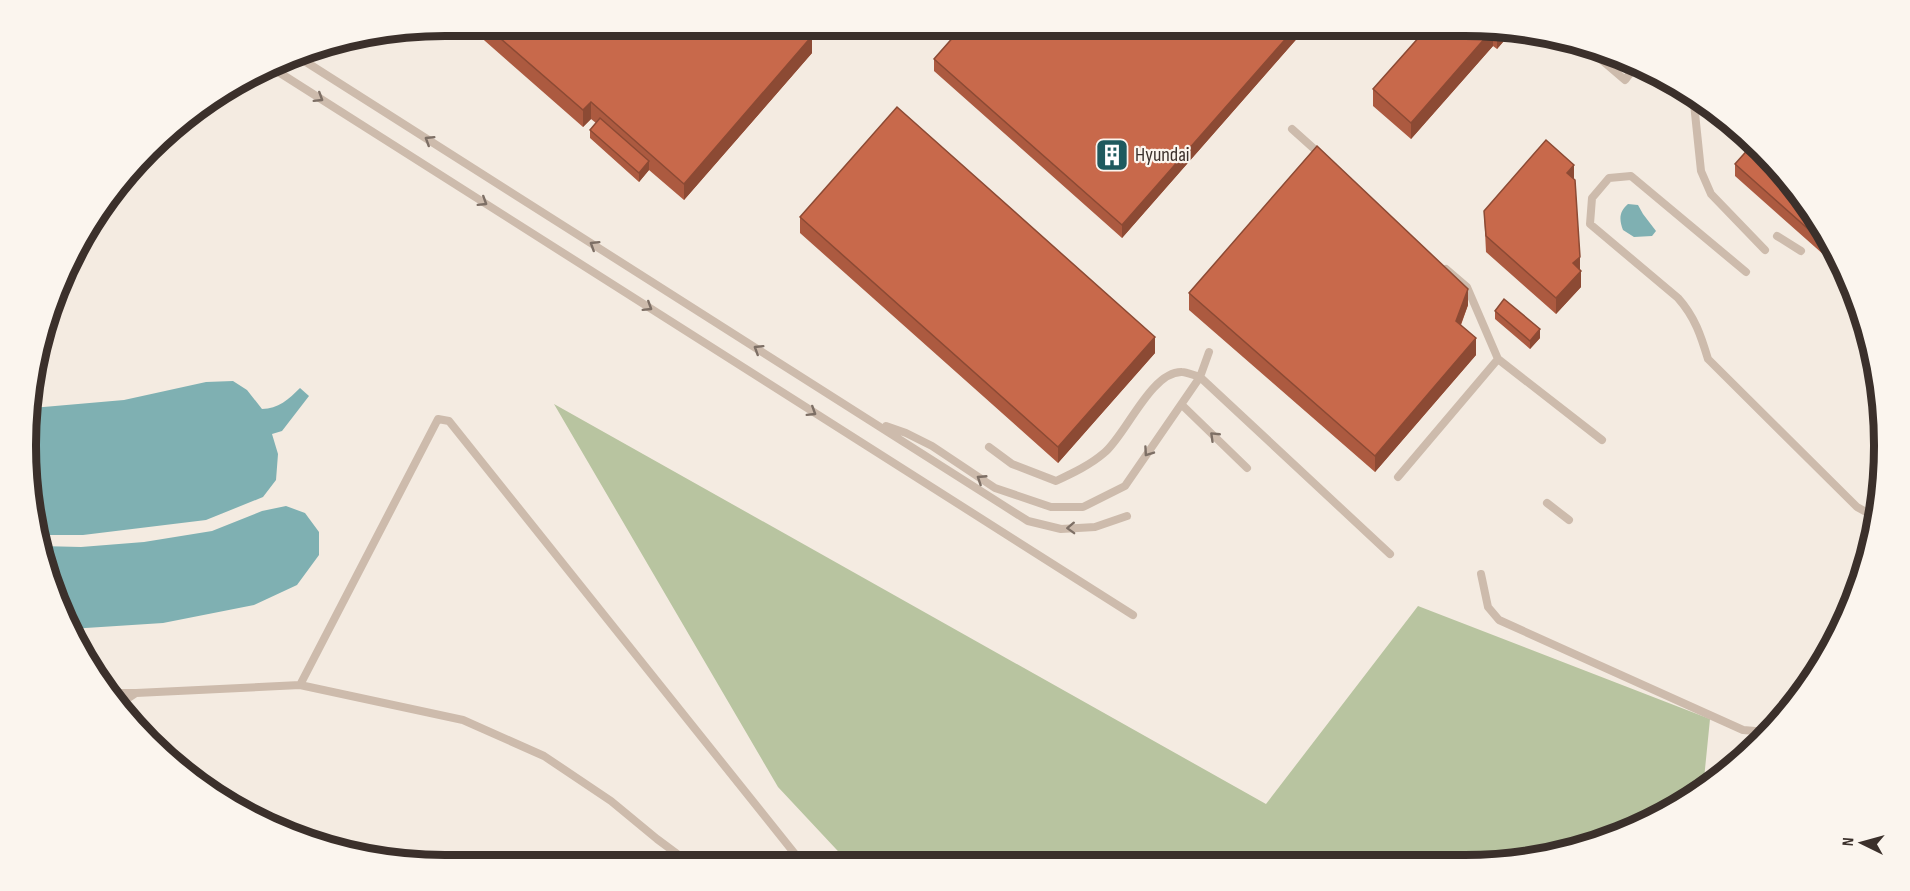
<svg xmlns="http://www.w3.org/2000/svg" width="1910" height="891" viewBox="0 0 1910 891" font-family="'Sofia Sans Condensed',sans-serif">
	<style>
		.green { fill: #b8c4a0 }
		.water { fill: #7fb0b2 }
		.lines { fill: none; stroke-linecap: round; stroke-linejoin: round }
		.service { stroke: #cdbbac; stroke-width: 8 }
		.wall { fill: #ac5a40 }
		.shaded-wall { fill: #8c4a34 }
		.building { fill: #c8694b; stroke: #8c4a34; stroke-width: 1.5 }
		.oneway { stroke: #7d6f65 }
		.labels { text-anchor: middle; dominant-baseline: central; stroke-width: 4.5; stroke-linejoin: round; paint-order: stroke }
		.poi-label { font-size: 20px; fill: #3b302b; stroke: #fbf5ee; text-anchor: start }
		.rim { fill: none; stroke: #3b302b; stroke-width: 8 }
	</style>
	<rect width="100%" height="100%" fill="#f4ebe1"/>
	<path class="green" d="M554,404L1266,804L1418,606L1710,719L1703,789L1626,833L1520,862L850,864L778,787Z"/>
	<path class="water" d="M1628,204L1638,205L1643,214L1656,231L1652,236L1634,237L1623,230C1619,219 1619,212 1628,204Z
		M233,381L247,390L262,409C278,409 289,399 300,388L309,396L282,431L272,434L278,454L276,480L263,497L206,520L83,535H37L29,501L32,408L124,400L206,382Z
		M286,506L305,513L319,532V555L297,585L254,605L163,623L70,629L48,580L40,546L81,547L144,542L212,531L262,511Z"/>
	<g class="lines">
		<path class="service" d="M1584,45L1625,80L1637,64
			M295,55L1028,521L1061,529L1095,527L1127,516
			M269,66L1133,615
			M1693,94L1701,171L1711,194L1765,250
			M1292,129L1321,155
			M1777,236L1801,251
			M1746,272L1631,176L1609,178L1592,198L1590,224L1678,298C1695,317 1701,336 1708,359L1857,507L1877,518
			M1498,359L1602,440
			M1182,405L1247,468
			M886,426L906,433L932,446L995,488L1051,507H1083L1125,486L1200,377L1209,352
			M989,447L1012,464L1056,481C1073,473 1090,465 1104,453C1126,435 1151,371 1182,372C1187,372 1195,376 1200,377L1390,554
			M1398,477L1498,359L1467,287L1446,269
			M1547,503L1569,520
			M1481,574L1488,607L1499,620L1743,730L1767,732
			M113,693H136L121,703
			M136,693L300,685
			M692,865L657,839L611,801L544,756L463,720L300,685L438,419L449,421L803,864"/>
	</g>
	<path class="wall" d="M468,26H800L812,53L684,200L649,170L639,182L590,138V130L596,123L591,119L583,127Z
		M963,26H1308L1122,238L934,71V59Z
		M1429,26L1509,30V35L1497,49L1493,46L1411,139L1373,106V89Z
		M1735,164L1814,212L1832,246L1824,255L1735,176Z
		M1574,179L1581,287L1556,314L1486,252L1484,211Z
		M800,217L1155,353L1058,463L800,233Z
		M1189,293L1468,305L1461,325L1476,355L1375,472L1189,310Z
		M1857,300L1863,318L1857,313Z
		M1495,311L1540,338L1530,349L1495,319Z"/>
	<path class="shaded-wall" d="M1297,26H1308L1122,238V225Z
		M1493,29V46L1411,139V123Z
		M1499,29L1509,30V35L1497,49V32Z
		M812,36V53L684,200V184Z
		M591,102V119L583,127V110Z
		M649,161V170L639,182V173Z
		M1574,165V182L1567,173Z
		M1828,238L1832,246L1824,255V243Z
		M1580,257V272L1581,271V287L1556,314V298L1573,263Z
		M1468,289V305L1456,337V321Z
		M1540,329V338L1530,349V341Z
		M1155,337V353L1058,463V447Z
		M1476,338V355L1375,472V456Z"/>
	<path class="building" d="M486,26H800L812,36L684,184L591,102L583,110Z
		M963,26H1297L1122,225L934,59Z
		M1429,26H1465L1499,29L1497,32L1493,29L1411,123L1373,89Z
		M897,107L1155,337L1058,447L800,217Z
		M600,118L649,161L639,173L590,130Z
		M1546,140L1574,165L1567,173L1575,180L1580,257L1573,263L1581,271L1556,298L1486,236L1484,211Z
		M1317,146L1468,289L1456,321L1476,338L1375,456L1189,293Z
		M1751,146L1782,173L1814,212L1828,238L1824,243L1735,164Z
		M1504,299L1540,329L1530,341L1495,311Z"/>
	<defs><path id="oneway-chevron" d="M-2-3.5L2.5 0L-2 3.5" fill="none" stroke-width="1.6" stroke-linecap="round" stroke-linejoin="round" transform="scale(1.5)"/></defs>
	<g class="oneway">
		<use href="#oneway-chevron" transform="translate(319 98) rotate(32)"/>
		<use href="#oneway-chevron" transform="translate(429 140) rotate(-148)"/>
		<use href="#oneway-chevron" transform="translate(483 202) rotate(32)"/>
		<use href="#oneway-chevron" transform="translate(594 245) rotate(-148)"/>
		<use href="#oneway-chevron" transform="translate(648 307) rotate(32)"/>
		<use href="#oneway-chevron" transform="translate(758 349) rotate(-148)"/>
		<use href="#oneway-chevron" transform="translate(812 412) rotate(32)"/>
		<use href="#oneway-chevron" transform="translate(1214 436) rotate(-136)"/>
		<use href="#oneway-chevron" transform="translate(1148 452) rotate(125)"/>
		<use href="#oneway-chevron" transform="translate(981 479) rotate(-147)"/>
		<use href="#oneway-chevron" transform="translate(1071 528) rotate(178)"/>
	</g>
	<defs>
		<symbol id="building-square" viewBox="-11 -11 22 22"><rect x="-9" y="-9" width="18" height="18" rx="4" fill="#1f5a5e" stroke="#fbf5ee"/><path d="M-4-6H4V6H1V3H-1V6H-4ZM-2.5-4.3h1.7v1.8h-1.7ZM.8-4.3h1.7v1.8H.8ZM-2.5-1h1.7V.8h-1.7ZM.8-1h1.7V.8H.8Z" fill="#fff"/></symbol>
	</defs>
	<g fill-rule="evenodd">
		<use href="#building-square" x="1093" y="136" width="38" height="38"/>
	</g>
	<g class="labels">
		<g class="poi-label">
			<text x="1135" y="155">Hyundai</text>
		</g>
	</g>
	<path d="M0 0H1910V891H0ZM445 36H1465A409 409 0 0 1 1874 445V446A409 409 0 0 1 1465 855H445A409 409 0 0 1 36 446V445A409 409 0 0 1 445 36Z" fill="#fbf5ee" fill-rule="evenodd"/>
	<path class="rim" d="M445 36H1465A409 409 0 0 1 1874 445V446A409 409 0 0 1 1465 855H445A409 409 0 0 1 36 446V445A409 409 0 0 1 445 36Z"/>
	<g transform="translate(1862 843) rotate(275)" stroke="#fbf5ee" stroke-width="4.5" paint-order="stroke">
	<path d="M0-4.5L10 22L0 15L-10 22Z" fill="#3b302b"/>
	<text y="-9" font-size="16" font-weight="bold" text-anchor="middle" fill="#3b302b">N</text>
	</g>
</svg>
